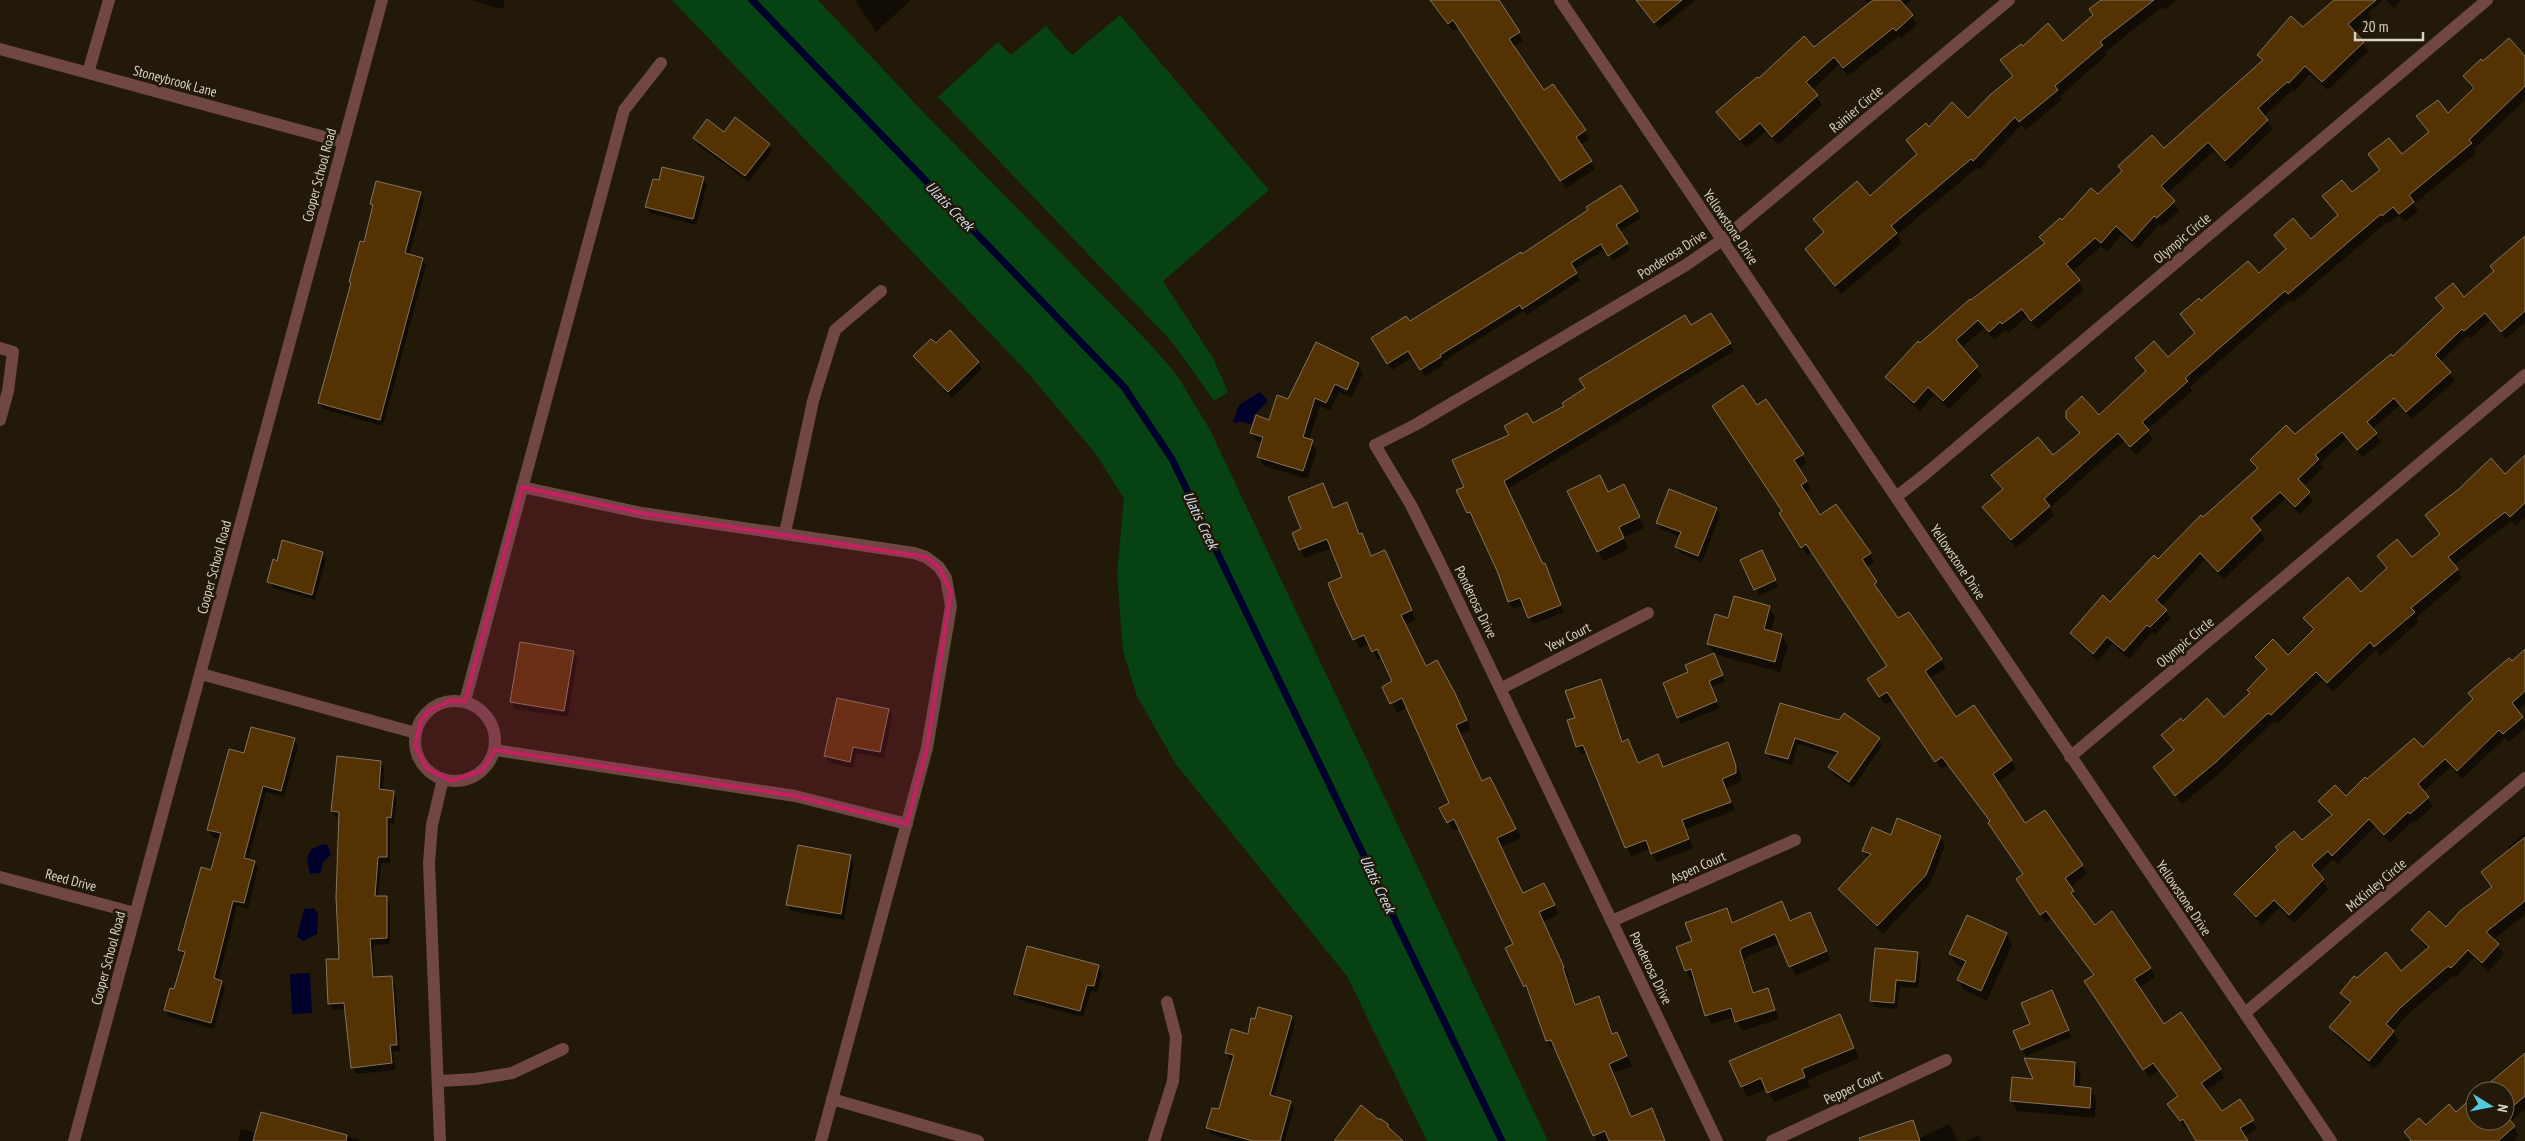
<svg xmlns="http://www.w3.org/2000/svg" width="2525" height="1141" viewBox="0 0 2525 1141" font-family="'PT Sans Narrow',sans-serif">
	<style>
		.green { fill: #074212 }
		.water { fill: #00002d }
		.shadow { fill: #0007 }
		.lines { fill: none; stroke-linecap: round; stroke-linejoin: round }
		.stream { stroke: #00002d; stroke-width: 7 }
		.building { fill: #543202; stroke: #847464 }
		.minor { stroke: #704745; stroke-width: 12 }
		.marked { fill: #c32160; fill-opacity: 0.2; stroke: #c32160; stroke-width: 4; stroke-linejoin: round }
		.labels { text-anchor: middle; dominant-baseline: central; stroke-width: 5; stroke-linejoin: round; paint-order: stroke }
		.street-label { font-size: 14px; fill: #d7d2c7; stroke: #221908 }
		.water-label { font-size: 15px; font-style: italic; fill: #d2dff3; stroke: #221908 }
	</style>
	<rect width="100%" height="100%" fill="#221908"/>
	<path class="green" d="M672,0H818L925,114L1150,344L1177,375L1210,430L1548,1141H1427L1347,976L1175,763L1137,696L1123,651L1117,574L1124,499L1096,454L1028,373Z
		M1120,15L1269,190L1163,281L1213,358L1228,392L1214,401L1172,342L938,97L998,42L1011,55L1046,26L1072,55Z"/>
	<path class="water" d="M1260,392L1268,401L1254,415L1252,425L1240,421L1238,423L1233,422L1239,405Z
		M323,844L328,845L331,855L323,862L321,873L310,874L307,858L311,849Z
		M314,908L318,914L317,934L303,941L297,937L304,909Z
		M310,973L312,1013L292,1014L290,974Z"/>
	<path class="shadow" d="M470,0H505L503,9Z
		M855,0H911L876,32Z
		M1430,0H1496L1523,41L1513,47L1544,92L1571,110L1585,131L1589,139L1580,145L1595,169L1566,188L1459,27L1453,31Z
		M1637,0H1696L1659,29Z
		M1865,0H1911L1904,7L1917,24L1901,39L1899,36L1848,76L1839,65L1812,90L1822,105L1778,145L1766,131L1746,148L1718,112L1759,80L1814,49L1870,5Z
		M2103,0H2177L2165,10L2162,7L2105,52L2107,55L2060,96L2062,100L2025,130L2021,125L1979,170L1977,168L1897,235L1902,243L1841,294L1806,250L1825,234L1815,219L1870,198L1918,155L1908,141L1929,129L1968,120L2014,78L2002,60L2023,47L2063,43L2094,16Z
		M2336,0H2383L2368,13L2371,18L2354,33L2368,51L2328,90L2310,74L2294,92L2293,90L2264,116L2273,129L2231,169L2214,151L2167,194L2179,211L2162,226L2160,224L2138,249L2121,235L2107,252L2101,246L2071,273L2084,290L2037,330L2027,317L2008,333L2006,330L1994,340L1984,328L1961,348L1982,376L1949,409L1934,395L1920,411L1892,386L1887,377L1920,344L2045,245L2041,237L2164,150L2262,61L2258,55L2303,29Z
		M2386,0H2402L2394,8Z
		M2525,53V100L2474,149L2476,153L2414,204L2418,211L2405,222L2399,215L2388,224L2387,222L2294,302L2291,299L2190,387L2192,391L2147,430L2153,439L2136,455L2124,441L2050,508L2054,516L2016,548L1984,507L2003,491L1992,476L2053,457L2080,434L2068,417L2099,416L2146,372L2136,358H2167L2196,334L2182,315L2259,275L2286,251L2276,236L2311,241L2339,217L2324,197L2352,194L2381,171L2369,155L2401,156L2430,133L2418,116L2448,115L2473,90L2464,77L2483,63Z
		M724,133L769,144L772,151L749,182L698,145L694,138Z
		M703,178L707,185L696,225L650,213L646,207L660,181Z
		M1621,186L1641,218L1619,232L1630,250L1613,261L1605,249L1574,270L1580,280L1527,315L1524,311L1442,362L1444,365L1425,376L1413,357L1392,370L1376,344L1522,256L1589,211Z
		M420,193L424,200L409,255L422,259L426,265L383,426L323,409L319,403L351,285L350,282L365,244L374,208L371,204Z
		M2525,238V322L2506,339L2491,320L2470,339L2467,336L2440,362L2455,381L2412,419L2400,405L2372,429L2381,442L2363,457L2347,439L2320,463L2323,468L2303,487L2313,501L2300,514L2285,499L2256,526L2265,539L2224,579L2205,560L2162,606L2171,618L2155,635L2152,632L2129,659L2112,644L2098,661L2076,641L2071,633L2110,603L2258,470L2251,460L2295,436L2393,358L2445,310L2437,298H2464L2495,272Z
		M1711,314L1734,351L1508,489L1543,565L1548,572L1564,612L1533,624L1524,605L1513,609L1509,602L1500,573L1475,518L1472,520L1468,513L1466,488L1533,425Z
		M936,345L978,363L982,369L952,398L914,356Z
		M1358,364L1363,373L1351,398L1339,392L1330,411L1320,406L1309,440L1317,450L1308,479L1264,466L1259,457L1263,443L1256,441L1252,433L1270,421L1289,400Z
		M1756,407L1802,455L1807,463L1798,469L1811,489L1805,494L1820,517L1870,554L1874,562L1866,568L1879,592L1898,620L1908,613L1941,660L1946,668L1929,679L1955,719L2011,760L2016,769L1997,783L2025,825L2045,812L2082,866L2087,874L2070,887L2078,900L2076,901L2095,926L2150,968L2155,977L2138,988L2164,1025L2220,1069L2224,1078L2206,1091L2222,1112L2240,1101L2257,1129L2244,1137L2247,1141H2197L2188,1127L2186,1129L2168,1104L2178,1097L2159,1071L2149,1077L2091,990L2094,976L2052,918L2046,923L2023,888L2024,875L1991,822L1948,765L1941,769L1893,699L1885,705L1874,688L1888,667L1812,552L1807,555L1785,522Z
		M2525,457V517L2516,526L2511,521L2454,565L2462,578L2416,618L2419,622L2380,656L2376,650L2333,692L2322,680L2277,724L2274,721L2221,772L2182,804L2154,768L2174,752L2163,735L2183,722L2224,719L2251,694L2267,671L2257,657H2288L2314,631L2305,619L2361,594L2388,570L2379,556L2412,559Z
		M1323,485L1334,509L1346,504L1372,556L1390,561L1416,620L1406,625L1426,667L1437,662L1460,704L1471,730L1460,734L1475,767L1482,782L1495,788L1521,838L1501,848L1523,895L1549,894L1559,914L1543,922L1569,977H1567L1577,1005L1599,998L1614,1035L1617,1034L1632,1066L1613,1073L1631,1118L1651,1110L1665,1141H1597L1594,1136L1556,1049L1552,1050L1547,1041L1525,986L1515,945L1459,828L1453,831L1448,822L1450,803L1408,707L1397,713L1383,687L1394,682L1382,658L1378,660L1370,644L1360,648L1354,639L1344,578L1332,548L1305,558L1300,549L1303,530Z
		M1609,493L1629,496L1644,528L1623,538L1629,549L1603,561L1598,551Z
		M1716,509L1720,516L1702,562L1680,553L1677,547L1680,537L1661,529L1657,522Z
		M322,553L326,559L315,600L273,588L269,582L278,562Z
		M1765,558L1778,587L1759,596L1756,589Z
		M1769,607L1775,617L1771,632L1782,635L1788,646L1780,672L1714,654L1708,644L1729,619Z
		M2525,651V704L2517,711L2525,723V728L2509,742L2505,738L2462,779L2451,767L2423,792L2433,806L2416,822L2414,820L2390,843L2375,827L2338,864L2333,859L2318,874L2328,889L2294,923L2279,908L2262,925L2240,903L2235,895L2331,817L2320,802L2346,798L2367,781L2423,749Z
		M573,652L577,659L568,717L515,709L512,702Z
		M1717,661L1725,682L1711,687L1720,708L1681,724L1678,717Z
		M1601,681L1623,742L1628,741L1639,764L1663,768L1727,744L1732,753L1741,776V782L1726,788L1735,810L1686,829L1693,848L1657,862L1650,849L1631,856L1627,848L1587,753L1582,755L1577,747L1576,718Z
		M1781,704L1879,739L1882,745L1853,788L1833,774L1829,767L1837,756L1798,744L1792,765L1771,759L1767,753Z
		M889,710L892,716L884,758L857,753L853,768L829,763L826,756Z
		M294,739L298,746L284,797L266,792L248,860L254,862L258,868L248,909L237,906L218,981L221,982L225,988L214,1029L169,1017L165,1010L175,990L185,957L179,950L212,872L221,839L212,837L209,830L245,755Z
		M381,762L384,769L383,791L393,793L397,799L394,824L390,823V863H381L378,897H386L390,904V944L373,945L375,978L391,977L395,984L400,1051L393,1052L395,1070L356,1074L352,1068L346,1009L333,1010L329,1003L340,960V817H336L332,810Z
		M2525,833V914L2493,940L2504,954L2488,972L2474,958L2456,977L2454,975L2405,1017L2393,1031L2399,1041L2374,1069L2336,1036L2331,1027L2350,1005L2341,993L2357,979L2401,973L2428,950L2412,931L2446,928L2493,888L2482,872L2510,850L2508,847Z
		M1892,836L1940,837L1945,845L1930,884L1883,934L1845,897L1840,889L1868,859L1863,851Z
		M850,856L854,863L844,920L791,911L788,905Z
		M1727,910L1734,924L1786,912L1791,922L1810,914L1831,960L1796,975L1780,943L1746,957L1744,961L1755,994L1767,990L1779,1019L1742,1031L1735,1017L1712,1024L1706,1015L1695,978L1691,980L1686,971L1678,947L1693,942Z
		M2006,934L2012,945L1987,1001L1964,990L1958,980L1964,967L1956,964L1950,954Z
		M1917,953L1921,960L1918,988L1900,987L1897,1009L1875,1007L1871,1001Z
		M1098,967L1102,973L1097,992L1091,991L1083,1017L1020,1000L1016,994Z
		M2055,998L2071,1037L2026,1056L2015,1032L2032,1025Z
		M1840,1016L1859,1058L1807,1080L1810,1087L1774,1102L1767,1089L1748,1097L1742,1087Z
		M1291,1017L1295,1023L1274,1097L1290,1102L1294,1108L1285,1141H1235L1211,1134L1207,1128L1220,1111L1234,1060L1230,1059L1226,1053L1249,1035L1256,1020Z
		M2525,1054V1109L2510,1122L2519,1135L2513,1141H2411L2406,1132L2426,1127L2456,1113L2475,1097V1121H2505V1091H2482Z
		M2075,1063L2081,1074L2079,1088L2090,1089L2096,1099L2095,1118L2017,1111L2011,1101L2035,1080Z
		M1361,1107L1377,1121L1387,1125L1401,1141H1332Z
		M262,1114L358,1139L360,1141H238L241,1129L257,1133Z
		M1912,1121L1920,1138L1949,1124L1958,1141H1890Z
		M1979,1135L1982,1141H1966Z"/>
	<g class="lines">
		<path class="stream" d="M752,0L1124,387L1172,459L1502,1141"/>
	</g>
	<path class="building" d="M1430,0H1499L1520,32L1509,39L1544,90L1553,84L1586,130L1576,137L1592,161L1560,181L1453,20L1448,24Z
		M1636,0H1682L1654,23Z
		M1873,0H1900L1913,15L1896,31L1893,28L1843,68L1834,57L1806,82L1818,95L1772,137L1760,123L1740,140L1716,112L1757,77L1759,78L1804,36L1814,47Z
		M2101,0H2154L2100,42L2103,45L2055,86L2058,90L2019,122L2015,117L1973,161L1971,159L1891,226L1897,233L1835,286L1805,249L1824,232L1813,219L1857,181L1870,196L1917,154L1906,140L1926,123L1929,127L1952,102L1968,118L1990,95L2013,76L2000,60L2021,44L2023,46L2048,23L2063,41L2093,15L2089,9Z
		M2334,0H2376L2348,24L2364,42L2322,82L2305,66L2289,83L2287,82L2258,108L2268,120L2225,161L2208,142L2161,186L2175,201L2157,218L2154,216L2132,241L2116,226L2101,243L2095,238L2066,264L2080,280L2031,321L2022,309L2002,324L2000,322L1989,332L1978,320L1956,340L1978,366L1943,401L1928,387L1914,403L1885,377L1918,341L1920,343L1970,299L1971,300L2045,243L2039,237L2060,218L2062,220L2091,188L2098,194L2122,171L2118,166L2152,135L2164,148L2263,60L2257,55L2291,16L2303,27Z
		M2509,38L2525,56V86L2469,140L2472,143L2409,195L2414,202L2399,214L2393,207L2382,216L2381,214L2288,294L2285,291L2185,378L2188,381L2142,422L2149,430L2130,447L2118,433L2044,499L2050,506L2011,540L1982,507L2003,489L1991,475L2038,437L2053,455L2080,433L2066,418V411L2082,396L2099,415L2146,371L2135,358L2154,341L2168,357L2195,333L2180,314L2199,298L2201,301L2248,261L2259,273L2286,249L2274,235L2293,218L2311,239L2338,215L2322,196L2342,180L2352,192L2380,170L2368,154L2389,138L2402,154L2429,132L2416,116L2438,100L2448,113L2474,88L2463,76L2481,59L2483,61Z
		M735,117L770,144L745,176L693,138L707,119L724,132Z
		M662,167L704,177L693,219L645,207L653,179L659,180Z
		M376,181L421,192L405,253L423,258L380,420L318,403L351,283L349,282L360,241L364,242L373,205L370,204Z
		M1621,185L1638,211L1616,225L1628,243L1608,256L1601,244L1571,263L1577,273L1522,309L1520,305L1440,355L1441,357L1420,370L1408,351L1387,364L1371,338L1406,316L1410,321L1521,252L1522,254L1588,210L1586,207Z
		M2525,236V311L2501,332L2485,313L2464,331L2462,329L2435,355L2451,372L2406,412L2394,398L2367,422L2377,433L2357,450L2342,432L2315,455L2319,459L2298,479L2310,492L2295,507L2280,492L2251,518L2261,530L2218,572L2200,553L2156,600L2167,610L2150,627L2147,625L2124,651L2107,637L2093,654L2070,633L2103,595L2110,602L2154,555L2158,559L2201,515L2203,517L2258,468L2250,460L2286,425L2295,434L2391,354L2393,356L2444,308L2435,298L2453,283L2464,297L2494,271L2490,266Z
		M1711,313L1731,343L1504,481L1543,564L1545,563L1561,605L1528,618L1520,598L1508,602L1498,573L1470,512L1467,513L1456,490L1464,487L1452,460L1509,435L1504,426L1527,413L1533,423L1564,406L1562,403L1585,388L1579,379L1685,315L1691,325Z
		M950,330L979,362L948,392L913,356L931,339L936,343Z
		M1316,342L1359,363L1347,390L1335,384L1326,403L1315,398L1303,437L1313,440L1303,471L1257,457L1263,437L1250,433L1256,415L1269,420L1277,395L1288,399Z
		M1743,385L1757,405L1766,399L1804,454L1794,460L1807,481L1801,485L1820,515L1836,504L1871,553L1862,559L1877,582L1874,584L1898,618L1909,612L1942,659L1925,671L1956,717L1974,705L2012,760L1993,774L2025,823L2045,810L2083,865L2065,878L2074,891L2071,893L2095,925L2112,911L2151,968L2134,979L2164,1024L2181,1012L2221,1069L2201,1083L2222,1111L2240,1099L2254,1120L2240,1128L2248,1141H2196L2183,1119L2180,1121L2167,1104L2178,1096L2153,1063L2143,1070L2084,981L2094,975L2046,911L2040,915L2016,879L2023,874L1988,823L1990,821L1942,757L1935,762L1887,692L1879,697L1867,679L1887,666L1806,544L1801,548L1779,513L1782,511L1712,406Z
		M2525,455V503L2510,517L2505,512L2448,557L2458,569L2411,608L2415,612L2374,647L2370,642L2327,683L2316,672L2271,715L2268,713L2216,762L2175,796L2153,767L2174,750L2161,735L2181,718L2183,721L2207,698L2224,717L2250,693L2247,690L2267,669L2255,657L2273,639L2288,655L2314,629L2303,618L2348,577L2361,592L2387,568L2377,556L2397,539L2412,557L2440,534L2425,515L2459,489L2491,458L2505,474Z
		M1600,475L1608,492L1624,484L1640,517L1619,527L1624,538L1597,552L1567,491Z
		M1323,483L1333,508L1347,502L1359,534L1362,533L1371,556L1385,550L1412,610L1401,615L1426,666L1437,660L1455,693L1467,720L1456,725L1470,756L1482,781L1490,777L1516,829L1497,838L1514,875L1523,893L1544,883L1555,905L1539,912L1564,967L1563,968L1575,1005L1599,996L1612,1034L1617,1032L1627,1056L1609,1064L1631,1117L1652,1108L1665,1141H1609L1605,1131L1593,1136L1551,1040L1546,1041L1526,985L1524,987L1505,948L1513,944L1454,819L1447,823L1439,808L1449,803L1402,698L1390,704L1382,687L1392,681L1377,649L1372,652L1364,635L1353,640L1335,601L1328,583L1342,577L1327,539L1299,550L1292,533L1301,529L1288,497Z
		M1669,489L1717,508L1698,556L1675,547L1681,532L1656,523Z
		M282,540L323,552L312,595L267,582L273,559L277,561Z
		M1762,550L1776,580L1754,590L1740,560Z
		M1734,596L1770,606L1764,629L1782,634L1775,662L1707,644L1715,614L1728,618Z
		M520,642L574,651L564,711L510,702Z
		M2525,649V691L2512,703L2523,717L2503,734L2499,730L2457,771L2445,759L2418,784L2429,797L2410,814L2408,812L2384,835L2369,819L2332,856L2328,851L2312,865L2324,879L2289,915L2274,900L2256,917L2234,894L2278,850L2275,847L2294,831L2302,840L2332,815L2318,801L2335,785L2346,796L2365,777L2367,779L2414,738L2423,747L2473,699L2468,693L2509,658L2512,661Z
		M1714,653L1723,675L1709,681L1717,701L1677,718L1663,683L1688,672L1685,665Z
		M1601,679L1622,742L1628,739L1638,763L1658,754L1663,767L1728,742L1736,766V773L1722,779L1731,802L1682,820L1689,839L1651,854L1646,840L1625,848L1583,745L1576,747L1567,720L1575,718L1565,691Z
		M837,698L889,709L880,752L853,747L850,762L824,756Z
		M1780,703L1839,720L1844,713L1880,738L1849,782L1828,767L1838,752L1795,738L1788,759L1765,753Z
		M251,727L295,738L281,791L263,786L244,858L255,861L244,903L233,901L214,978L222,981L211,1023L164,1010L170,988L174,989L185,952L178,950L201,867L211,870L221,833L207,830L229,749L244,753Z
		M337,756L381,761L379,789L394,791L391,818L387,817V857H378L375,896H387V938L370,939L373,977L392,976L397,1045H390L392,1063L351,1068L344,1003L328,1004L326,959H339L336,897L339,812L331,811Z
		M1897,818L1941,836L1926,875L1877,926L1838,889L1871,854L1862,851L1872,827L1891,835Z
		M2525,837V901L2486,932L2499,944L2482,963L2468,950L2451,968L2448,966L2400,1008L2386,1024L2394,1031L2369,1061L2329,1027L2351,1002L2340,993L2354,976L2357,978L2386,952L2401,971L2429,947L2411,930L2429,911L2446,927L2460,911L2492,887L2481,872Z
		M798,845L851,855L841,914L786,905Z
		M1782,901L1790,921L1810,912L1827,951L1789,967L1775,934L1742,948L1740,951L1753,993L1768,988L1775,1010L1735,1022L1731,1008L1705,1016L1691,969L1685,971L1676,947L1692,941L1685,923L1727,908L1732,923Z
		M1967,915L2007,933L1981,991L1957,980L1966,961L1949,954Z
		M1027,946L1099,965L1094,986L1087,985L1080,1011L1014,994Z
		M1875,948L1918,952L1915,982L1896,980L1894,1003L1870,1001Z
		M2052,990L2069,1030L2021,1050L2013,1031L2030,1024L2021,1003Z
		M1258,1007L1292,1016L1270,1095L1291,1101L1280,1141H1253L1206,1128L1212,1108L1219,1109L1234,1055L1225,1053L1231,1029L1248,1034L1251,1018L1255,1019Z
		M1840,1014L1854,1048L1802,1069L1805,1077L1767,1093L1761,1078L1741,1087L1729,1061Z
		M2525,1053V1096L2505,1113V1091H2480Z
		M2024,1058L2075,1062L2074,1086L2091,1088L2090,1108L2010,1101L2012,1077L2033,1079Z
		M2475,1095V1121H2505V1114L2515,1126L2498,1141H2410L2411,1140L2404,1132L2419,1118L2426,1125L2449,1104L2456,1112Z
		M1361,1105L1378,1119H1381L1388,1124V1127L1403,1141H1334Z
		M261,1112L347,1135L346,1141H253Z
		M1913,1120L1920,1141H1860L1859,1138Z"/>
	<g class="lines">
		<path class="minor" d="M1560,0L2331,1141
			M0,49L343,142
			M88,73L109,0
			M0,348L13,352L8,391L0,420
			M522,487L642,513L914,553L926,557L939,567L946,578L951,606L927,748L821,1141
			M1896,497L1923,476L2487,0
			M785,533L813,401L835,330L881,291
			M201,674L416,733
			M1502,688L1648,613
			M465,701L624,110L661,63
			M415 741a40 40 0 1 1 80 0a40 40 0 1 1-80 0Z
			M495,750L795,796L907,824
			M2070,757L2525,375
			M0,877L135,913
			M1612,921L1795,840
			M2245,1013L2525,778
			M440,1081L475,1079L512,1073L563,1049
			M832,1099L978,1141
			M74,1141L382,0
			M440,1141L429,863L432,825L443,779
			M1154,1141L1173,1081L1176,1037L1167,1002
			M1717,1141L1439,561L1411,505L1375,445L1415,425L1686,265L1722,240L2009,0
			M1772,1141L1946,1060"/>
	</g>
	<path class="marked" d="M522,487L642,513L926,557L939,567L951,591L927,748L907,824L795,796L495,750L482,771L451,781L426,768L415,745L421,721L428,711L452,700L465,701Z"/>
	<g class="labels">
		<g class="street-label">
			<text transform="translate(175 81) rotate(15)">Stoneybrook Lane</text>
			<text transform="translate(1856 109) rotate(-40)">Rainier Circle</text>
			<text transform="translate(319 175) rotate(-75)">Cooper School Road</text>
			<text transform="translate(1731 227) rotate(56)">Yellowstone Drive</text>
			<text transform="translate(2182 238) rotate(-40)">Olympic Circle</text>
			<text transform="translate(1672 254) rotate(-33)">Ponderosa Drive</text>
			<text transform="translate(1958 562) rotate(56)">Yellowstone Drive</text>
			<text transform="translate(214 567) rotate(-75)">Cooper School Road</text>
			<text transform="translate(1476 602) rotate(64)">Ponderosa Drive</text>
			<text transform="translate(1568 637) rotate(-27)">Yew Court</text>
			<text transform="translate(2185 642) rotate(-40)">Olympic Circle</text>
			<text transform="translate(1698 867) rotate(-24)">Aspen Court</text>
			<text transform="translate(71 880) rotate(15)">Reed Drive</text>
			<text transform="translate(2376 885) rotate(-40)">McKinley Circle</text>
			<text transform="translate(2184 898) rotate(56)">Yellowstone Drive</text>
			<text transform="translate(108 958) rotate(-75)">Cooper School Road</text>
			<text transform="translate(1651 968) rotate(64)">Ponderosa Drive</text>
			<text transform="translate(1853 1087) rotate(-25)">Pepper Court</text>
		</g>
		<g class="water-label">
			<text transform="translate(950 206) rotate(46)">Ulatis Creek</text>
			<text transform="translate(1201 520) rotate(64)">Ulatis Creek</text>
			<text transform="translate(1378 884) rotate(64)">Ulatis Creek</text>
		</g>
	</g>
	<g transform="translate(2490 1106) rotate(100)"><circle r="24" fill="#221908" stroke="#6a6354"/>
	<path d="M0-4L9 19L0 12L-9 19Z" fill="#55cadf"/>
	<text y="-8" font-size="14" font-weight="bold" text-anchor="middle" fill="#d7d2c7">N</text>
	</g>
	<path d="M2355 32v8h68v-8" fill="none" stroke="#d7d2c7" stroke-width="2.5"/>
	<text x="2362" y="32" font-size="15" fill="#d7d2c7" stroke="#221908" stroke-width="4" paint-order="stroke">20 m</text>
</svg>
